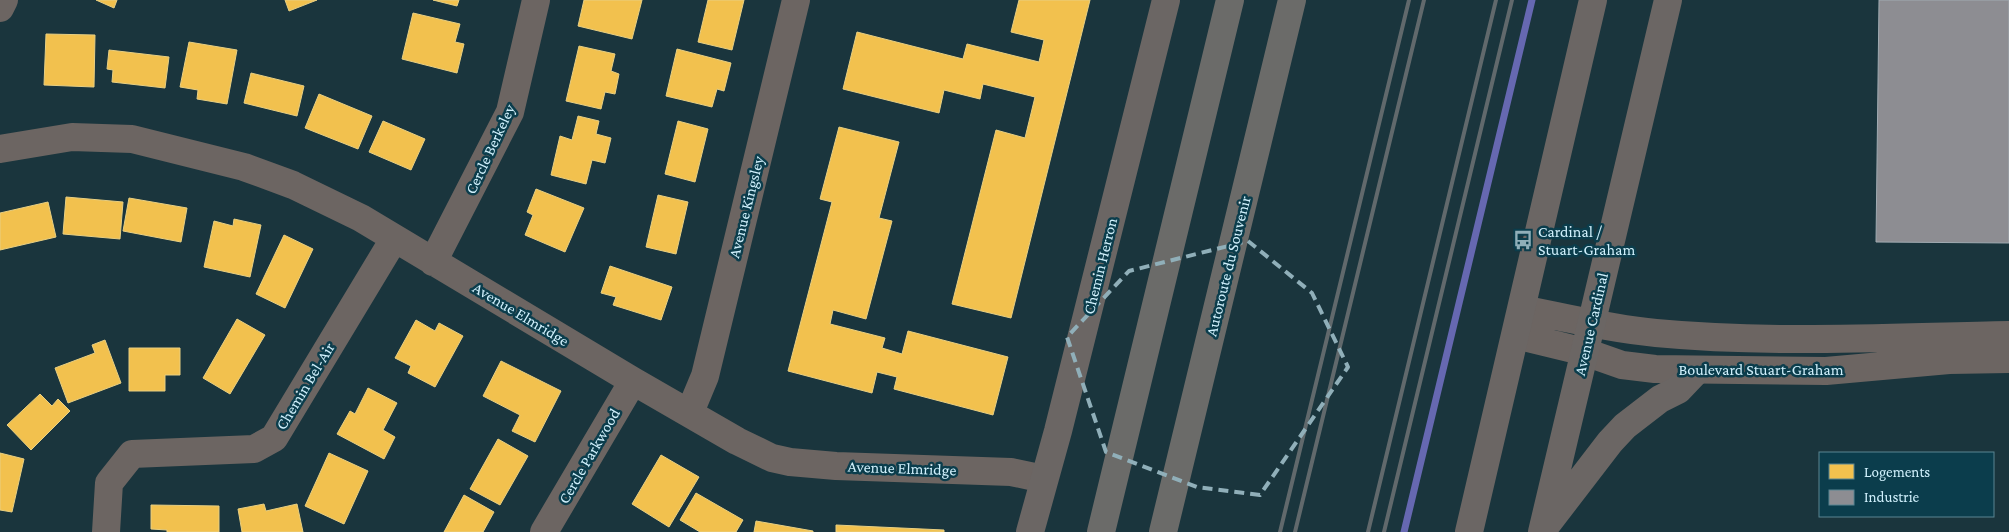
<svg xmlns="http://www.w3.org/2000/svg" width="2009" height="532" viewBox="0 0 2009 532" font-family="'Crimson Pro',serif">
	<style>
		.homes { fill: #f2c14e; stroke: #e8cf82 }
		.industry { fill: #8d8d92; stroke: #a1abb2 }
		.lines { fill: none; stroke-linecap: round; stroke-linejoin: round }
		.stream { stroke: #6668b1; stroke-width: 7 }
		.minor { stroke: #6c6562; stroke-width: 28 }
		.secondary { stroke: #6b6664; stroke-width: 28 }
		.motorway { stroke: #6b6b69; stroke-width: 28 }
		.rail { stroke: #61696c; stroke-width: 4 }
		.marked { fill: none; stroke: #90afb9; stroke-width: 4; stroke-dasharray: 10 6; stroke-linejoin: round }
		.labels { text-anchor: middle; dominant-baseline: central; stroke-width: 5; stroke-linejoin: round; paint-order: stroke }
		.street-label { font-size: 16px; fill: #d0f0fc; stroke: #0b3d4c }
		.poi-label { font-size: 16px; fill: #d0f0fc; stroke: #0b3d4c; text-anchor: start }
	</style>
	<rect width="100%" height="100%" fill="#1a353d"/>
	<path class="homes" d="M96,0H117L114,8Z
		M285,0H317L289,11Z
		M433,0H459L457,6Z
		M584,0H642L632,39L578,26Z
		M708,0H744L732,50L698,42Z
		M1019,0H1090L1011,318L952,304L996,130L1025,138L1035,97L983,84L980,99L944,90L939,113L843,89L857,32L963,59L967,44L1039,62L1044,40L1011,32Z
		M413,13L460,24L455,42L464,44L457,73L402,59Z
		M46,34L95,35L94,87L44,85Z
		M189,42L237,50L227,104L197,99L198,90L180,87Z
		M579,46L615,54L611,71L619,74L615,94L605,92L601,109L566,101Z
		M677,49L731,63L724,91L717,89L712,107L666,96Z
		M109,50L169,57L165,88L112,82L113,70L107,69Z
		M251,73L304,86L297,116L244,103Z
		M319,94L372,116L358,149L305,128Z
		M578,116L599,121L596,134L611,138L605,163L592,160L586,184L551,175L560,136L572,140Z
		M383,121L425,139L411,170L369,152Z
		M678,121L708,129L695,182L665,174Z
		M839,127L899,142L879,218L892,221L866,319L833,310L830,324L885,338L882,348L902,354L908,331L1008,357L993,415L894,389L897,377L877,372L872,393L788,371L832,202L820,199Z
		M536,189L584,208L565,252L525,235L533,215L527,212Z
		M658,195L688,202L676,254L646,247Z
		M66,197L123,202L120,239L63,234Z
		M129,198L187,208L181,242L123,231Z
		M48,202L56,237L0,250V213Z
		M234,219L261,225L250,277L204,267L214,221L233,226Z
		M284,235L313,249L285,308L256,294Z
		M610,266L672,287L661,320L613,305L616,297L601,293Z
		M237,319L265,335L230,394L203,378Z
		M416,320L435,331L439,323L463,336L435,387L408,373L411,366L395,358Z
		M105,340L121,383L68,403L55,368L95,353L92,345Z
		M129,348H180V375H165V391H129Z
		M501,361L561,391L535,442L512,431L520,415L483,396Z
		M368,388L397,403L383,430L395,437L384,459L337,434L350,411L355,414Z
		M40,394L52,406L58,399L70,411L31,450L7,425Z
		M498,439L528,456L500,505L470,489Z
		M0,453L24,459L12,512L0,510Z
		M329,453L368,471L344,524L305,506Z
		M661,455L699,477L669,527L632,504Z
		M696,493L743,520L736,532H700L680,520Z
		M464,495L494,512L483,532H444Z
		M264,504L266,511L297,504L303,532H242L238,509Z
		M151,505L219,506V532H167V530L151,529Z
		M756,521L813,531V532H754Z
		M836,525L944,530V532H836Z"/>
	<path class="industry" d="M1879,0H2009V243L1876,242Z"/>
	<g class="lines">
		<path class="stream" d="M1404,532L1532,0"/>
		<path class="minor" d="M0,8L4,0
			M0,149L72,137L132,139L244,167L293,185L361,218L633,381L737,441L772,458L790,462L836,466L1011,472L1044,479
			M433,262L510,112L536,0
			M1522,309C1567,318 1611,329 1656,333C1773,344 1892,337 2009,335
			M1516,335L1585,352L1622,365L1655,369L1826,371L1949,360L2009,359
			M690,412L705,376L796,0
			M106,532L109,483L132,454L254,449L274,438L394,239
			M544,532L633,381"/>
		<path class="secondary" d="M1547,524L1610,442L1625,426L1660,399L1678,390L1697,370
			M1030,532L1058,431L1166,0
			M1469,532L1593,0
			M1542,532L1668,0"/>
		<path class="motorway" d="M1101,532L1230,0
			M1163,532L1292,0"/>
		<path class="rail" d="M1280,532L1409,0
			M1295,532L1424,0
			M1368,532L1496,0
			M1384,532L1512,0"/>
	</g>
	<path class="marked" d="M1248,241L1312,293L1348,367L1260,495L1197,487L1106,452L1067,337L1129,271Z"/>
	<defs>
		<symbol id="bus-bare" viewBox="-9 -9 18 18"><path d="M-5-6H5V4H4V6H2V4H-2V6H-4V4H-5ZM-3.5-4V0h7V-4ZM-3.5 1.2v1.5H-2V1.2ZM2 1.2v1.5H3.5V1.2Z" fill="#90afb9" stroke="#0b3d4c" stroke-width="2.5" paint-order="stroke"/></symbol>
	</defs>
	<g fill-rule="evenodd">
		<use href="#bus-bare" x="1509" y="226" width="28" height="28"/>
	</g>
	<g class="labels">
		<g class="street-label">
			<text transform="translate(490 149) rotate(-65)">Cercle Berkeley</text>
			<text transform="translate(746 207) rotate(-76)">Avenue Kingsley</text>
			<text transform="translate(1100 266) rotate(-76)">Chemin Herron</text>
			<text transform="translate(1228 266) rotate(-76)">Autoroute du Souvenir</text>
			<text transform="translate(521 314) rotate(31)">Avenue Elmridge</text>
			<text transform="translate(1591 324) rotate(-77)">Avenue Cardinal</text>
			<text x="1761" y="369">Boulevard Stuart-Graham</text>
			<text transform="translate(305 386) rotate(-59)">Chemin Bel-Air</text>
			<text transform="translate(589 456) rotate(-60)">Cercle Parkwood</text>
			<text transform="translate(902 468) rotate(2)">Avenue Elmridge</text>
		</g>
		<g class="poi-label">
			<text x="1538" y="231">Cardinal /<tspan x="1538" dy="18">Stuart-Graham</tspan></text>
		</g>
	</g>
	<rect x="1819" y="452" width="175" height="65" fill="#0b3d4c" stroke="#5a8592"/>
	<rect x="1829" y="464" width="25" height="15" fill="#f2c14e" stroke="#5a8592"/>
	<text x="1864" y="477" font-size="15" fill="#d0f0fc">Logements</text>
	<rect x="1829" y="490" width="25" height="15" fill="#8d8d92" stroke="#5a8592"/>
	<text x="1864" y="502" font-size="15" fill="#d0f0fc">Industrie</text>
</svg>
